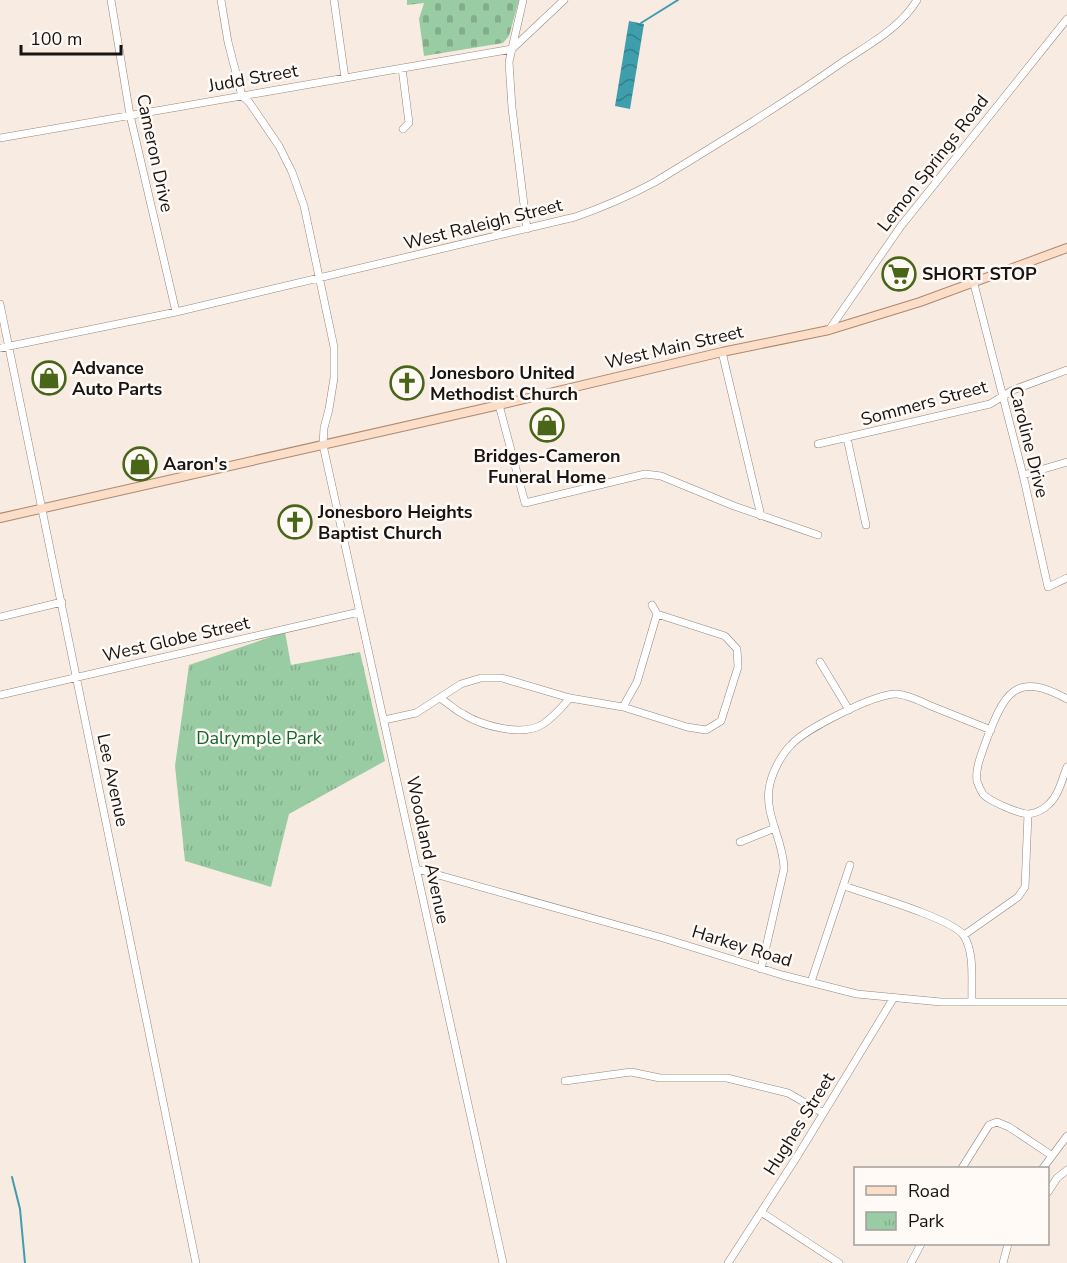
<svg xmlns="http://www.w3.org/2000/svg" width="1067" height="1263" viewBox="0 0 1067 1263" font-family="'Nunito Sans',sans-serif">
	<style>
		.cemetery { fill: url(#cemetery-stones) }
		.park { fill: url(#park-tufts) }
		.water { fill: url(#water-waves) }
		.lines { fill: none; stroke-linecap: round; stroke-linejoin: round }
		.stream { stroke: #3e9eab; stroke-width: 2 }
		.minor-casing { stroke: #93867d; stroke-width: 8 }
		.major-casing { stroke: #ab886f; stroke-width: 10 }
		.minor { stroke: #fff; stroke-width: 7 }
		.major { stroke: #fcddc7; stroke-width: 8 }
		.labels { text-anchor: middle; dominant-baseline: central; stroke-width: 5; stroke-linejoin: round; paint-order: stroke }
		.street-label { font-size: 18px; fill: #191411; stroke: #fffaf6 }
		.poi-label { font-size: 18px; font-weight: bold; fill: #191411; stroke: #fffaf6; text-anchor: start }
		.park-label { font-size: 18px; fill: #10642e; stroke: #fffaf6 }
	</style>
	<defs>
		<pattern id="cemetery-stones" width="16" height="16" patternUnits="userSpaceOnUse" patternTransform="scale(1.5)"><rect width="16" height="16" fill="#9acca3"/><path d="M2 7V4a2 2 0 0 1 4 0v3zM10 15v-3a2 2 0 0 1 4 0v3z" fill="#84ae8b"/></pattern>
		<pattern id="park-tufts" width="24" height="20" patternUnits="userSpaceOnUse" patternTransform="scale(1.5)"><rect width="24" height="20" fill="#9acca3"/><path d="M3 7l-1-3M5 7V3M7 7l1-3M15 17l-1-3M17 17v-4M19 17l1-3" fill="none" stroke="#84ae8b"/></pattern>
		<pattern id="water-waves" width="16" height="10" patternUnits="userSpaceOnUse" patternTransform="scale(1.5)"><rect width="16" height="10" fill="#3e9eab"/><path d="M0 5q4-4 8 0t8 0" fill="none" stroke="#33808a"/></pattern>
	</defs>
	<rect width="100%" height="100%" fill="#f8ebe1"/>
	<path class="cemetery" d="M407,0H519L509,36L503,43L424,56L419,19L424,3L407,5Z"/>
	<path class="park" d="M285,632L291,665L360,652L385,761L289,814L271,887L185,861L175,766L189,665Z"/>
	<path class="water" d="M629,21L644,24L630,109L615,106Z"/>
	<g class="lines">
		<path class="stream" d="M641,23L678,0
			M12,1177L20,1209L25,1263"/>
		<defs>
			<path id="minor" d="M111,0L130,115L176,312
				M221,0L228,42L242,96L249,102L279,146L292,172L304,206L334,347V378L329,409L324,428L323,445L503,1263
				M334,0L345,78
				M523,0L509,62L512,108L527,229
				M402,68L409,123L403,129
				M0,138L512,49L564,0
				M974,284L1023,475L1048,587L1067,578
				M0,304L196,1263
				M829,330L901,226L1067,19
				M0,348L176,312L575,217C604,207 629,196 655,182C719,143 783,104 844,61C870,44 901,27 917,0
				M722,352L761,516
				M499,405L525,503L645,474L661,476L734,506L818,535
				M847,438L866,525
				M818,444L990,404L1013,390L1067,370
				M1023,475L1067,462
				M0,617L62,602
				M820,662L849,710
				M0,695L359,612
				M440,698C448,703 455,710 463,714C482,726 523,737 543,724C554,717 562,707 570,698
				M1067,699C1015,670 1004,694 986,741C982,753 975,768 977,781C978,784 981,791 983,794C989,801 1019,814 1029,814C1036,813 1044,809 1049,804C1059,795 1062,779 1067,767
				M623,707L687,727L706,730L721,721L738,667L737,649L725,636L657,614
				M384,720L416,713L461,684L481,678H502L570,698L623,707L637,682L657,614L652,605
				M740,842L775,828
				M417,869L663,938L782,975L857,994L941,1002H1067
				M844,886C867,894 954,919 964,936C975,954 971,981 972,1001
				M964,935L1018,897L1025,887L1028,814
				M761,969L784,869C784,842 765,816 769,789C771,774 781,755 791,745C805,729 876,693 897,694C909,695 920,701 931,706C951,714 971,722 991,730
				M811,982L850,865
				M565,1081L631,1072L660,1078H727L788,1093L823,1113
				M962,1168L989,1125L997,1122L1009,1127L1051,1155
				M1043,1168L1067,1136
				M1048,1192L1057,1178L1067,1170
				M761,1212L839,1263
				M728,1263L798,1155L893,999
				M911,1263L921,1244
				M1003,1263L1008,1244"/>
			<path id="major" d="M0,518L499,405L722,352L829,330L920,302L1067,248"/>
		</defs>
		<use href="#minor" class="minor-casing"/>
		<use href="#major" class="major-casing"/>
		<use href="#minor" class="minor"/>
		<use href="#major" class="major"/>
	</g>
	<defs>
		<symbol id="supermarket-ring" viewBox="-11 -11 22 22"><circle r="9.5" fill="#fffaf6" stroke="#496618" stroke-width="1.5"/><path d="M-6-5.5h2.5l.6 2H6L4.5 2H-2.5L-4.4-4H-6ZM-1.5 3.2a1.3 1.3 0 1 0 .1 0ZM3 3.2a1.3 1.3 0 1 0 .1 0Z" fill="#496618"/></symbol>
		<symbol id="shop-ring" viewBox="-11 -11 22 22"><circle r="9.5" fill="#fffaf6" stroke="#496618" stroke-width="1.5"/><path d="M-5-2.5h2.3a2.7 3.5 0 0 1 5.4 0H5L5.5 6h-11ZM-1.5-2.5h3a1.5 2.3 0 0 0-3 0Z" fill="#496618"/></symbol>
		<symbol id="church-ring" viewBox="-11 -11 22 22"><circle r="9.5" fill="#fffaf6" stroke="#496618" stroke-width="1.5"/><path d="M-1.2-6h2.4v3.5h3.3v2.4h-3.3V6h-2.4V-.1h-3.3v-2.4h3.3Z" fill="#496618"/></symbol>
	</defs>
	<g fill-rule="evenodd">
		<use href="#supermarket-ring" x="880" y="255" width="38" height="38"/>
		<use href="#shop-ring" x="30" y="359" width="38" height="38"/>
		<use href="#church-ring" x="388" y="364" width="38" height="38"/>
		<use href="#shop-ring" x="528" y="406" width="38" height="38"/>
		<use href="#shop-ring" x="121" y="445" width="38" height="38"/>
		<use href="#church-ring" x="276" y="503" width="38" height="38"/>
	</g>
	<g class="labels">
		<g class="street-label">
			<text transform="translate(253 78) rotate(-10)">Judd Street</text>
			<text transform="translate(155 153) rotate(78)">Cameron Drive</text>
			<text transform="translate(933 163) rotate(-52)">Lemon Springs Road</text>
			<text transform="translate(483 224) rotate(-14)">West Raleigh Street</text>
			<text transform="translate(674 347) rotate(-13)">West Main Street</text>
			<text transform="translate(924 403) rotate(-15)">Sommers Street</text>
			<text transform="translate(1029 442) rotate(76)">Caroline Drive</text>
			<text transform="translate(176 639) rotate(-13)">West Globe Street</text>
			<text transform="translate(113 780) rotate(78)">Lee Avenue</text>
			<text transform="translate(428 850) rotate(78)">Woodland Avenue</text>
			<text transform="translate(742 946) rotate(17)">Harkey Road</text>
			<text transform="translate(799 1124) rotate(-58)">Hughes Street</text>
		</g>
		<g class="poi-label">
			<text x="922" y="274">SHORT STOP</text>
			<text x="72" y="368">Advance<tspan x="72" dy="21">Auto Parts</tspan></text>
			<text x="430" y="373">Jonesboro United<tspan x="430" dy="21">Methodist Church</tspan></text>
			<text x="547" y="456" text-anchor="middle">Bridges-Cameron<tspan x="547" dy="21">Funeral Home</tspan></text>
			<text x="163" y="464">Aaron's</text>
			<text x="318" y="512">Jonesboro Heights<tspan x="318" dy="21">Baptist Church</tspan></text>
		</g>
		<g class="park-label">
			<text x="259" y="738">Dalrymple Park</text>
		</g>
	</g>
	<rect x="854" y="1167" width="195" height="78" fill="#fffaf6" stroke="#a39e9a" stroke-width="1.5"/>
	<rect x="866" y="1186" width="30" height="9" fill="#fcddc7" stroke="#a39e9a" stroke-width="1.5"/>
	<text x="908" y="1197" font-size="18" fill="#191411">Road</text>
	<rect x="866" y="1212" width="30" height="18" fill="url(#park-tufts)" stroke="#a39e9a" stroke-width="1.5"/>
	<text x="908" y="1227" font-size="18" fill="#191411">Park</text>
	<path d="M21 45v9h100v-9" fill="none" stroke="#191411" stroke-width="3"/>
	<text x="30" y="45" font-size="18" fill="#191411" stroke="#fffaf6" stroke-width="4.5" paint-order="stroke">100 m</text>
</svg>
